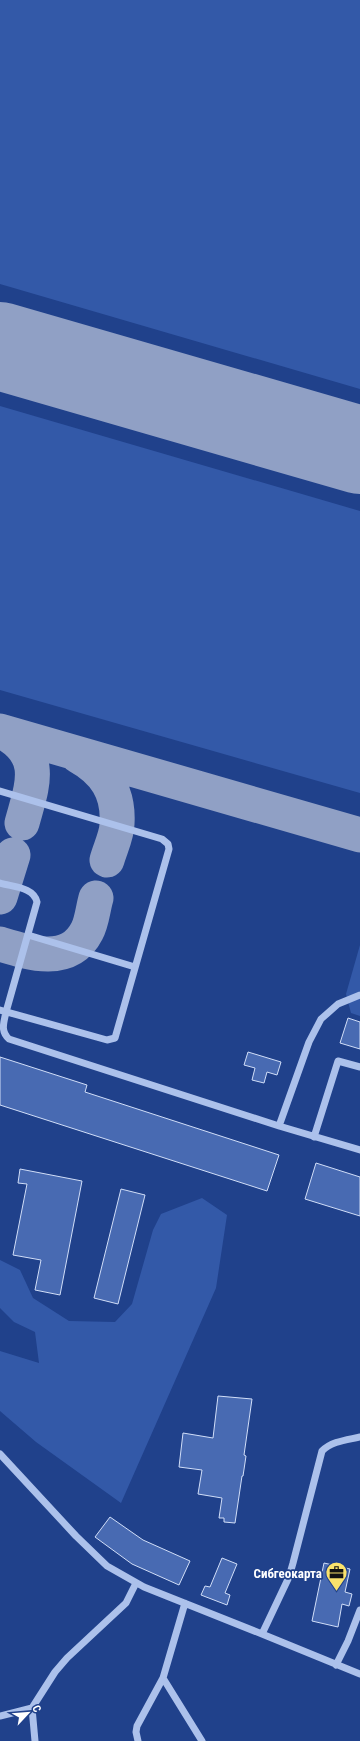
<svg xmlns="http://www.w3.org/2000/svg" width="360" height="1741" viewBox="0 0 360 1741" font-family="'Roboto Condensed',sans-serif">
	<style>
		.green { fill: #3359a8 }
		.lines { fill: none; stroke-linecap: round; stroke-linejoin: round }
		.taxiway { stroke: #90a0c5; stroke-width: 35 }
		.runway { stroke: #90a0c5; stroke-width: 88 }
		.building { fill: #486ab2; stroke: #d1def8 }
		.minor { stroke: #acc1eb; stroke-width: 7 }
		.labels { text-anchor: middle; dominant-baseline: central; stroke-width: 3.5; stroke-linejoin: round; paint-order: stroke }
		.poi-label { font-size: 13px; font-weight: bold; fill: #fff; stroke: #20418b; text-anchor: end }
	</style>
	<rect width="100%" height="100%" fill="#20418b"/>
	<path class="green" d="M0,0H360V389L0,284Z
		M0,406L360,511V793L0,690Z
		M360,945V1016L351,1013L346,994Z
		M202,1198L227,1215L216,1288L121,1503L36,1442L0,1411V1351L39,1363L35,1332L14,1322L0,1308V1260L20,1270L33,1298L69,1321L115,1322L132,1304L153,1230L161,1214Z"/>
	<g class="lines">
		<path class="taxiway" d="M0,731L360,835
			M3,732C46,755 32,786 22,823
			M78,756C105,771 119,792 117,824C117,835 110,849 107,860
			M0,897L13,855
			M0,944C29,953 69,966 87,931C92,922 93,908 96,898"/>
		<path class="runway" d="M0,346L360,450"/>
	</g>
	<path class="building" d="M348,1018L360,1022V1049L340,1043Z
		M248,1052L281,1062L277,1075L267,1072L264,1083L252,1080L255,1068L244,1065Z
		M0,1057L87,1085L85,1092L279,1155L267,1191L0,1105Z
		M316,1163L360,1177V1216L305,1199Z
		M20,1169L82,1181L60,1295L35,1290L41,1260L13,1255L27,1184L18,1183Z
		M121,1189L145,1195L118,1304L94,1298Z
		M218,1396L252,1399L244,1455L246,1456L243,1476H242L235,1523L224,1522V1518H219L222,1498L198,1494L202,1470L179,1467L183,1433L213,1438Z
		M110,1517L143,1540L190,1561L179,1585L132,1564L95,1537Z
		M222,1558L237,1564L225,1593L230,1595L227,1605L201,1595L205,1586L210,1587Z
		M324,1563L350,1569L345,1592L352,1594L349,1606L342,1604L338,1627L312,1621Z"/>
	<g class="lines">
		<path class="minor" d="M0,791L162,839L168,844L169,849L115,1038L107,1040L0,1010
			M0,883C13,887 34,887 37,902L6,1012C4,1022 0,1031 9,1039L279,1126
			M28,935L135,967
			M360,995L338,1004L321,1019L309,1042L279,1126L360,1150
			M314,1137L338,1061L360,1067
			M0,1454L76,1536L107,1566L144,1587L262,1634L289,1577L293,1563L322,1451C332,1441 347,1440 360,1437
			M185,1603L163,1678L202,1741
			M262,1634L360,1674
			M336,1665L348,1641L360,1610
			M32,1708L35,1741
			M0,1716L32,1708L55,1672L67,1658L126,1603L136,1583
			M138,1741L136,1732L137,1726L163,1678"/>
	</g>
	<defs>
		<symbol id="office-pin" viewBox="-11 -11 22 30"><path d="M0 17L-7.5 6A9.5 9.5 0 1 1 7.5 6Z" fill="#f9e26c" stroke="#20418b"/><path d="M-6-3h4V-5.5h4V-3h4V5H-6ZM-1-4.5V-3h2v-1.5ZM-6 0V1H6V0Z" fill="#111"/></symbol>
	</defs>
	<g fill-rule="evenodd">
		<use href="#office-pin" x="324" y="1560" width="25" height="34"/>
	</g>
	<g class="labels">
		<g class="poi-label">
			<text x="322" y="1573">Сибгеокарта</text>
		</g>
	</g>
	<g transform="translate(28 1713) rotate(64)" stroke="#20418b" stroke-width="3" paint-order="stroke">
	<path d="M0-3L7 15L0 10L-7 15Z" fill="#ffffff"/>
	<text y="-6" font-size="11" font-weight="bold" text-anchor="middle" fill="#ffffff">С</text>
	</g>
</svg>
